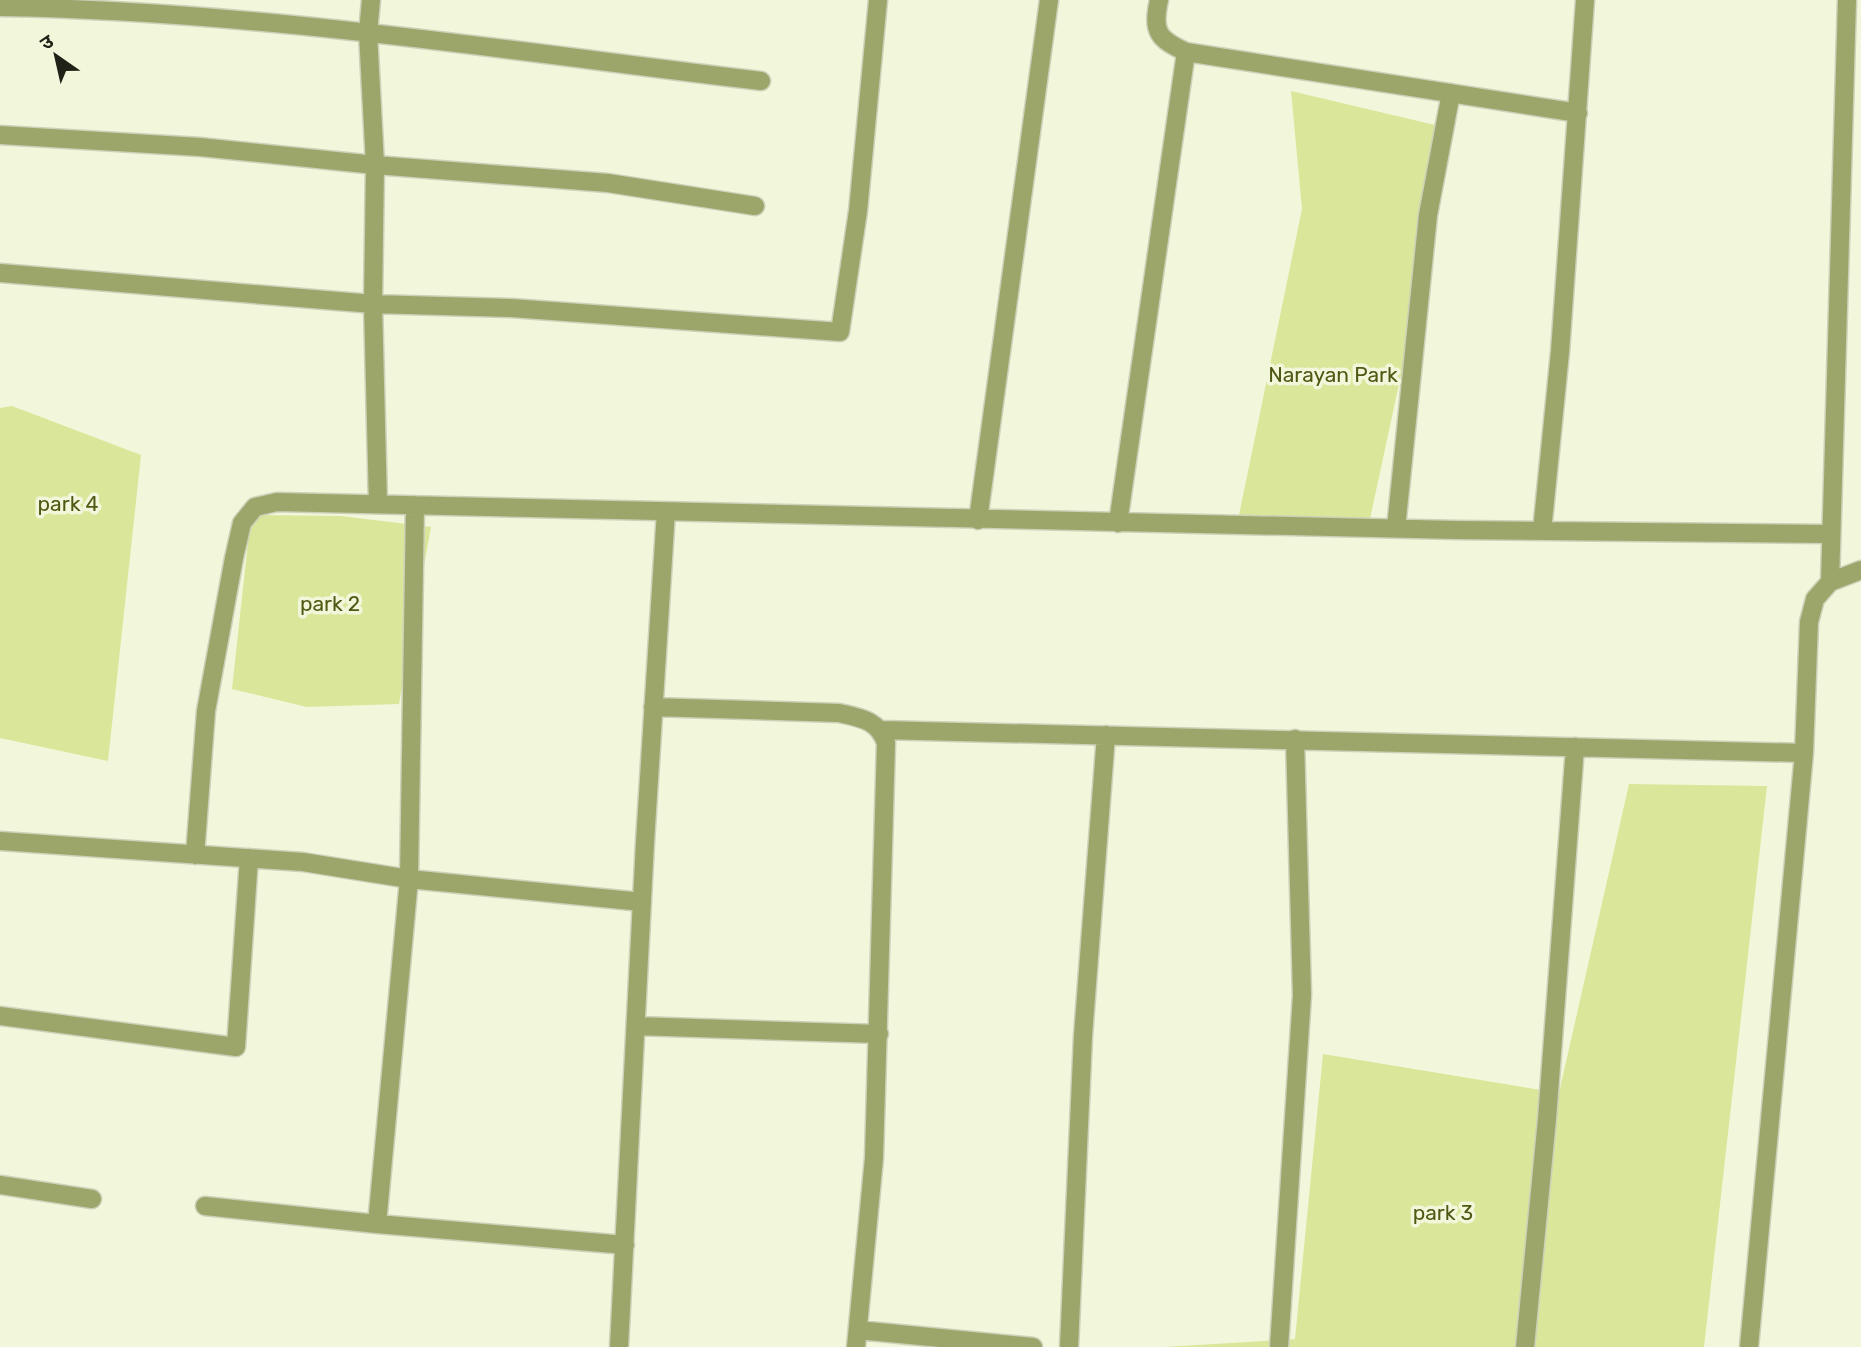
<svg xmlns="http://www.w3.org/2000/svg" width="1861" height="1347" viewBox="0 0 1861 1347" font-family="Rubik,'Noto Sans Devanagari',sans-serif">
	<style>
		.green { fill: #dae69a }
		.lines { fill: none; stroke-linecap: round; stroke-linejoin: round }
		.street-casing { stroke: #ccd1b8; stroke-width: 21 }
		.street { stroke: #9ca66b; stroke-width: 18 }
		.labels { text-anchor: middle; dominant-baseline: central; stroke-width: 7; stroke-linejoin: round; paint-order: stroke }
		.park-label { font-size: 21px; fill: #515814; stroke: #f2f7db }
	</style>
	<rect width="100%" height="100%" fill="#f2f7db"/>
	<path class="green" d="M1291,91L1435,125L1422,201L1407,347L1368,528L1239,515L1302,209Z
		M12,406L141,455L108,761L0,738V408Z
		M251,515L341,516L431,527L399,704L307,707L232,689Z
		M1629,784L1767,786L1704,1347H1165L1295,1339L1323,1054L1559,1093Z"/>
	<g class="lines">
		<defs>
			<path id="street" d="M371,0L368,33L375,165L373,304L378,504
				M1159,0C1152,32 1158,39 1186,52L1578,113
				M0,7C255,11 509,51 761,81
				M0,135L200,147L375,165L608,183L755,206
				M0,273L373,304L511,308L840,332L858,211L878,0
				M978,520L1049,0
				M1118,523L1186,52
				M1396,528L1428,215L1451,93
				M1542,531L1560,352L1585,0
				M1830,582L1847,0
				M653,707L839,713C861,718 878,720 886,743L874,1158L856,1347
				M881,730L1804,753
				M0,841L303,862L409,879L642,902
				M195,855L206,711L234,558L242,523L255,507L277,502L1456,530L1830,534
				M0,1016L236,1047L249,858
				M636,1026L879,1034
				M0,1185L92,1199
				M205,1206L377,1224L625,1245
				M377,1224L409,879L415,505
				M858,1330L1033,1347
				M619,1347L645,842L666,511
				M1069,1347L1083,1036L1106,735
				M1279,1347L1302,995L1295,739
				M1525,1347L1547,1119L1575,747
				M1749,1347L1804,753L1809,622L1815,599L1830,582L1861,570"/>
		</defs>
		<use href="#street" class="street-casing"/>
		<use href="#street" class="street"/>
	</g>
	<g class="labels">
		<g class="park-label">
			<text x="1333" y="374">Narayan Park</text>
			<text x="68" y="503">park 4</text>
			<text x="330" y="603">park 2</text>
			<text x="1443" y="1212">park 3</text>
		</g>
	</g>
	<g transform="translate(56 56) rotate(326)" stroke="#f2f7db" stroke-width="5" paint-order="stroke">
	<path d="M0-5L12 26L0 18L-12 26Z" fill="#202218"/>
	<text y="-10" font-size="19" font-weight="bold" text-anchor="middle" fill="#202218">उ</text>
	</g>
</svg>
